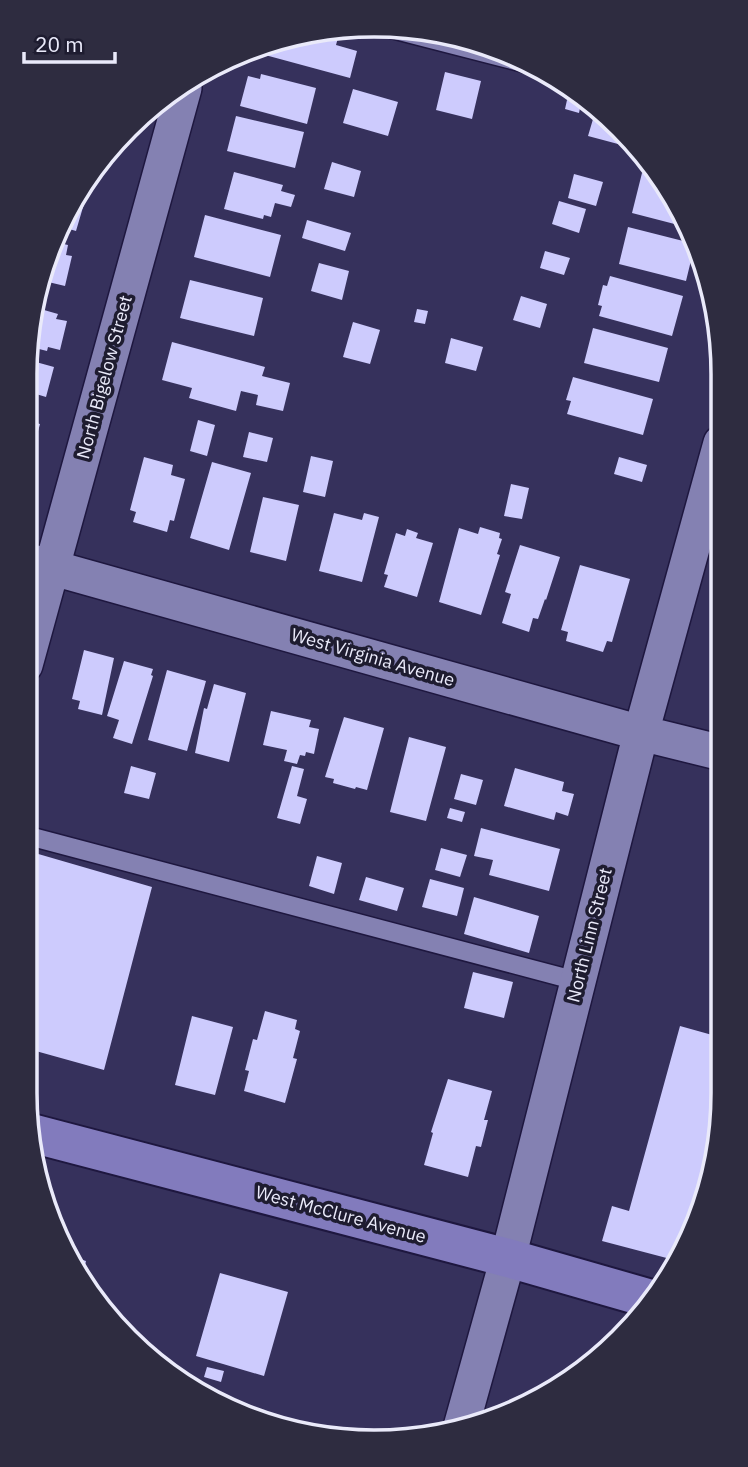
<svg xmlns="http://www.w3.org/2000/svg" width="748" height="1467" viewBox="0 0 748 1467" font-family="'IBM Plex Sans',sans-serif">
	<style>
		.building { fill: #cdcbfd }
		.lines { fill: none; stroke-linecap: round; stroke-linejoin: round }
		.lane-casing { stroke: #1e173f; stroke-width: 21 }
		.street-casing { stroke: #1e173f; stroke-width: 38 }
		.secondary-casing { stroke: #1e173f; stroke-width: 42 }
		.lane { stroke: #8481b2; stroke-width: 18 }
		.street { stroke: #8481b2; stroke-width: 35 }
		.secondary { stroke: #827bbd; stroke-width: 38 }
		.labels { text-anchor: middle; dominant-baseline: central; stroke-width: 7; stroke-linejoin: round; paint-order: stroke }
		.street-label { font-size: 18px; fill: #eaeafa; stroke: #1e1c30 }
		.rim { fill: none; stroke: #eaeafa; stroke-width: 3.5 }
	</style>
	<rect width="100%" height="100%" fill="#36315c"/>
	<path class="building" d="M336,33L339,34L336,45L357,51L350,78L254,52L255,47L261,43Z
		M445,72L481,81L472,119L436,110Z
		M261,74L316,88L307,124L240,106L248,76L260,79Z
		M353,89L398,102L388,136L343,123Z
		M567,100L581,103L579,113L565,109Z
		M596,109L600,110L622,132L618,144L588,136Z
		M236,116L304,132L295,168L227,151Z
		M641,151L652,162L656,169L638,165Z
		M332,162L361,171L354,197L324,189Z
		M234,172L283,185L281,191L295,195L291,207L275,203L271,217L264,215L263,219L224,209Z
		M642,173L661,177L690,228L632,213Z
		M574,174L603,182L596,206L568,198Z
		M79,195L86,197L76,231L59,226L60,220Z
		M559,201L586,209L579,233L552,224Z
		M205,215L281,235L270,277L194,257Z
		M307,220L351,233L345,251L302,238Z
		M628,227L695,244L686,281L619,264Z
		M55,242L68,245L66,255L72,256L65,286L44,281Z
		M545,251L570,258L564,275L540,268Z
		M319,263L349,271L342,300L311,291Z
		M610,276L683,296L672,336L599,316L602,306L598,305L603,285L607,286Z
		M190,280L263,298L254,336L180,318Z
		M521,296L547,304L540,328L513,320Z
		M37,308L58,314L56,319L67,321L60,350L48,347L47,351L27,346Z
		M417,309L428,311L425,324L414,322Z
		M353,322L380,330L370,364L343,357Z
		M593,328L668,348L659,382L584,363Z
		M451,338L483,347L476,371L445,363Z
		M172,342L265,367L262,376L290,383L283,411L256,405L258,395L241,391L236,411L189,398L192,388L162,380Z
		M25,359L54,367L46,397L36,394L34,402L25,399Z
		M573,377L653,399L643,435L567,414L571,401L566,400Z
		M25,412L31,414L29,421L40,424L32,453L25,451Z
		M198,420L215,425L207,456L190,451Z
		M249,432L273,438L267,462L243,457Z
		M311,456L333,461L325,497L303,492Z
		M144,457L173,465L171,475L185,479L174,521L170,520L167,532L133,522L136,512L130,510Z
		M619,457L647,465L642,482L614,474Z
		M212,462L251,473L229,550L190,538Z
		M511,484L529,488L522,519L504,516Z
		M263,497L299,505L286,561L250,552Z
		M334,513L362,520L364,513L379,517L362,582L319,571Z
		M480,527L500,533L499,538L502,539L497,554L500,555L481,615L439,602L459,528L478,534Z
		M407,529L418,533L416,538L433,543L417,597L384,587L388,575L384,574L396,533L405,536Z
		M520,545L560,557L546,600L545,599L538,619L533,618L529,632L502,623L511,594L505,592Z
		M580,565L630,579L612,642L607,641L603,652L566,641L568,632L561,630Z
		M84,650L114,658L102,715L78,709L80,701L72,699Z
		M124,661L153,669L151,675L153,676L132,744L113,738L119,720L107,716Z
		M167,670L206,681L187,751L148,740Z
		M214,684L246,693L229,762L195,753L204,708L207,709Z
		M271,711L311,720L309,727L319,729L314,754L306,752L305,756L300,755L297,764L284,761L287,750L263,745Z
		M344,717L384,728L367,790L356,787L355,789L333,783L334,779L325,777Z
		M409,737L446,747L426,821L390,812Z
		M131,766L156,773L149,799L124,793Z
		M292,766L304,769L297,796L307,799L300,824L277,818Z
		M515,768L564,782L562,791L574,794L568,816L556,812L554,820L504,806Z
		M461,774L483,780L476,805L454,799Z
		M450,808L465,812L462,822L447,818Z
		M481,828L560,849L549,891L489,875L493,860L474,856Z
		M441,848L467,855L460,877L435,870Z
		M28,851L152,887L104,1070L25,1048V863Z
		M317,856L342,863L334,894L309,886Z
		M366,877L404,888L397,911L359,900Z
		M430,879L464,888L457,916L422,907Z
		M474,897L539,916L529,953L464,934Z
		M473,972L513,982L504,1018L464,1008Z
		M265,1011L297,1020L295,1029L300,1031L293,1058L297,1059L285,1103L244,1091L249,1071L245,1070L253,1039L257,1040Z
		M192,1016L233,1027L215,1095L175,1085Z
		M680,1026L723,1038V1115L688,1247L678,1261L602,1241L612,1206L629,1211Z
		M448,1079L492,1091L484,1120H488L481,1147L476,1146L468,1177L424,1165L433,1133L431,1132Z
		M70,1256L86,1261L82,1278Z
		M220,1273L288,1292L264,1376L196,1356Z
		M207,1367L224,1371L221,1382L204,1377Z"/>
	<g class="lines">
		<defs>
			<path id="lane" d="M384,27L539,67
				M25,835L577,981"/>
			<path id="street" d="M25,560L641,733L722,753
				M25,665L184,88
				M461,1427L508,1258L641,733L721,443"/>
			<path id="secondary" d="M31,1133L508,1258L651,1299"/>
		</defs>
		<use href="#lane" class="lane-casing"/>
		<use href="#street" class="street-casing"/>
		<use href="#secondary" class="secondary-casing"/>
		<use href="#lane" class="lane"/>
		<use href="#street" class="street"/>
		<use href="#secondary" class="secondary"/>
	</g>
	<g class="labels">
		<g class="street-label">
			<text transform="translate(104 377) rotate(-75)">North Bigelow Street</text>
			<text transform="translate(373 657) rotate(16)">West Virginia Avenue</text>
			<text transform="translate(589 935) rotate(-76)">North Linn Street</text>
			<text transform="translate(341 1214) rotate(15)">West McClure Avenue</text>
		</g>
	</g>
	<path d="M0 0H748V1467H0ZM374 37H374A337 337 0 0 1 711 374V1093A337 337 0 0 1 374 1430H374A337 337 0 0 1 37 1093V374A337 337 0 0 1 374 37Z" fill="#2e2c40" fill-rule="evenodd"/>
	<path class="rim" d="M374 37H374A337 337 0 0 1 711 374V1093A337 337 0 0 1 374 1430H374A337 337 0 0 1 37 1093V374A337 337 0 0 1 374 37Z"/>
	<path d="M24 52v10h91v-10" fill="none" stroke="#eaeafa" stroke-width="3.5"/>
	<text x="35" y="52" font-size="21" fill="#eaeafa" stroke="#1e1c30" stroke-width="5" paint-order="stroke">20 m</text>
</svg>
